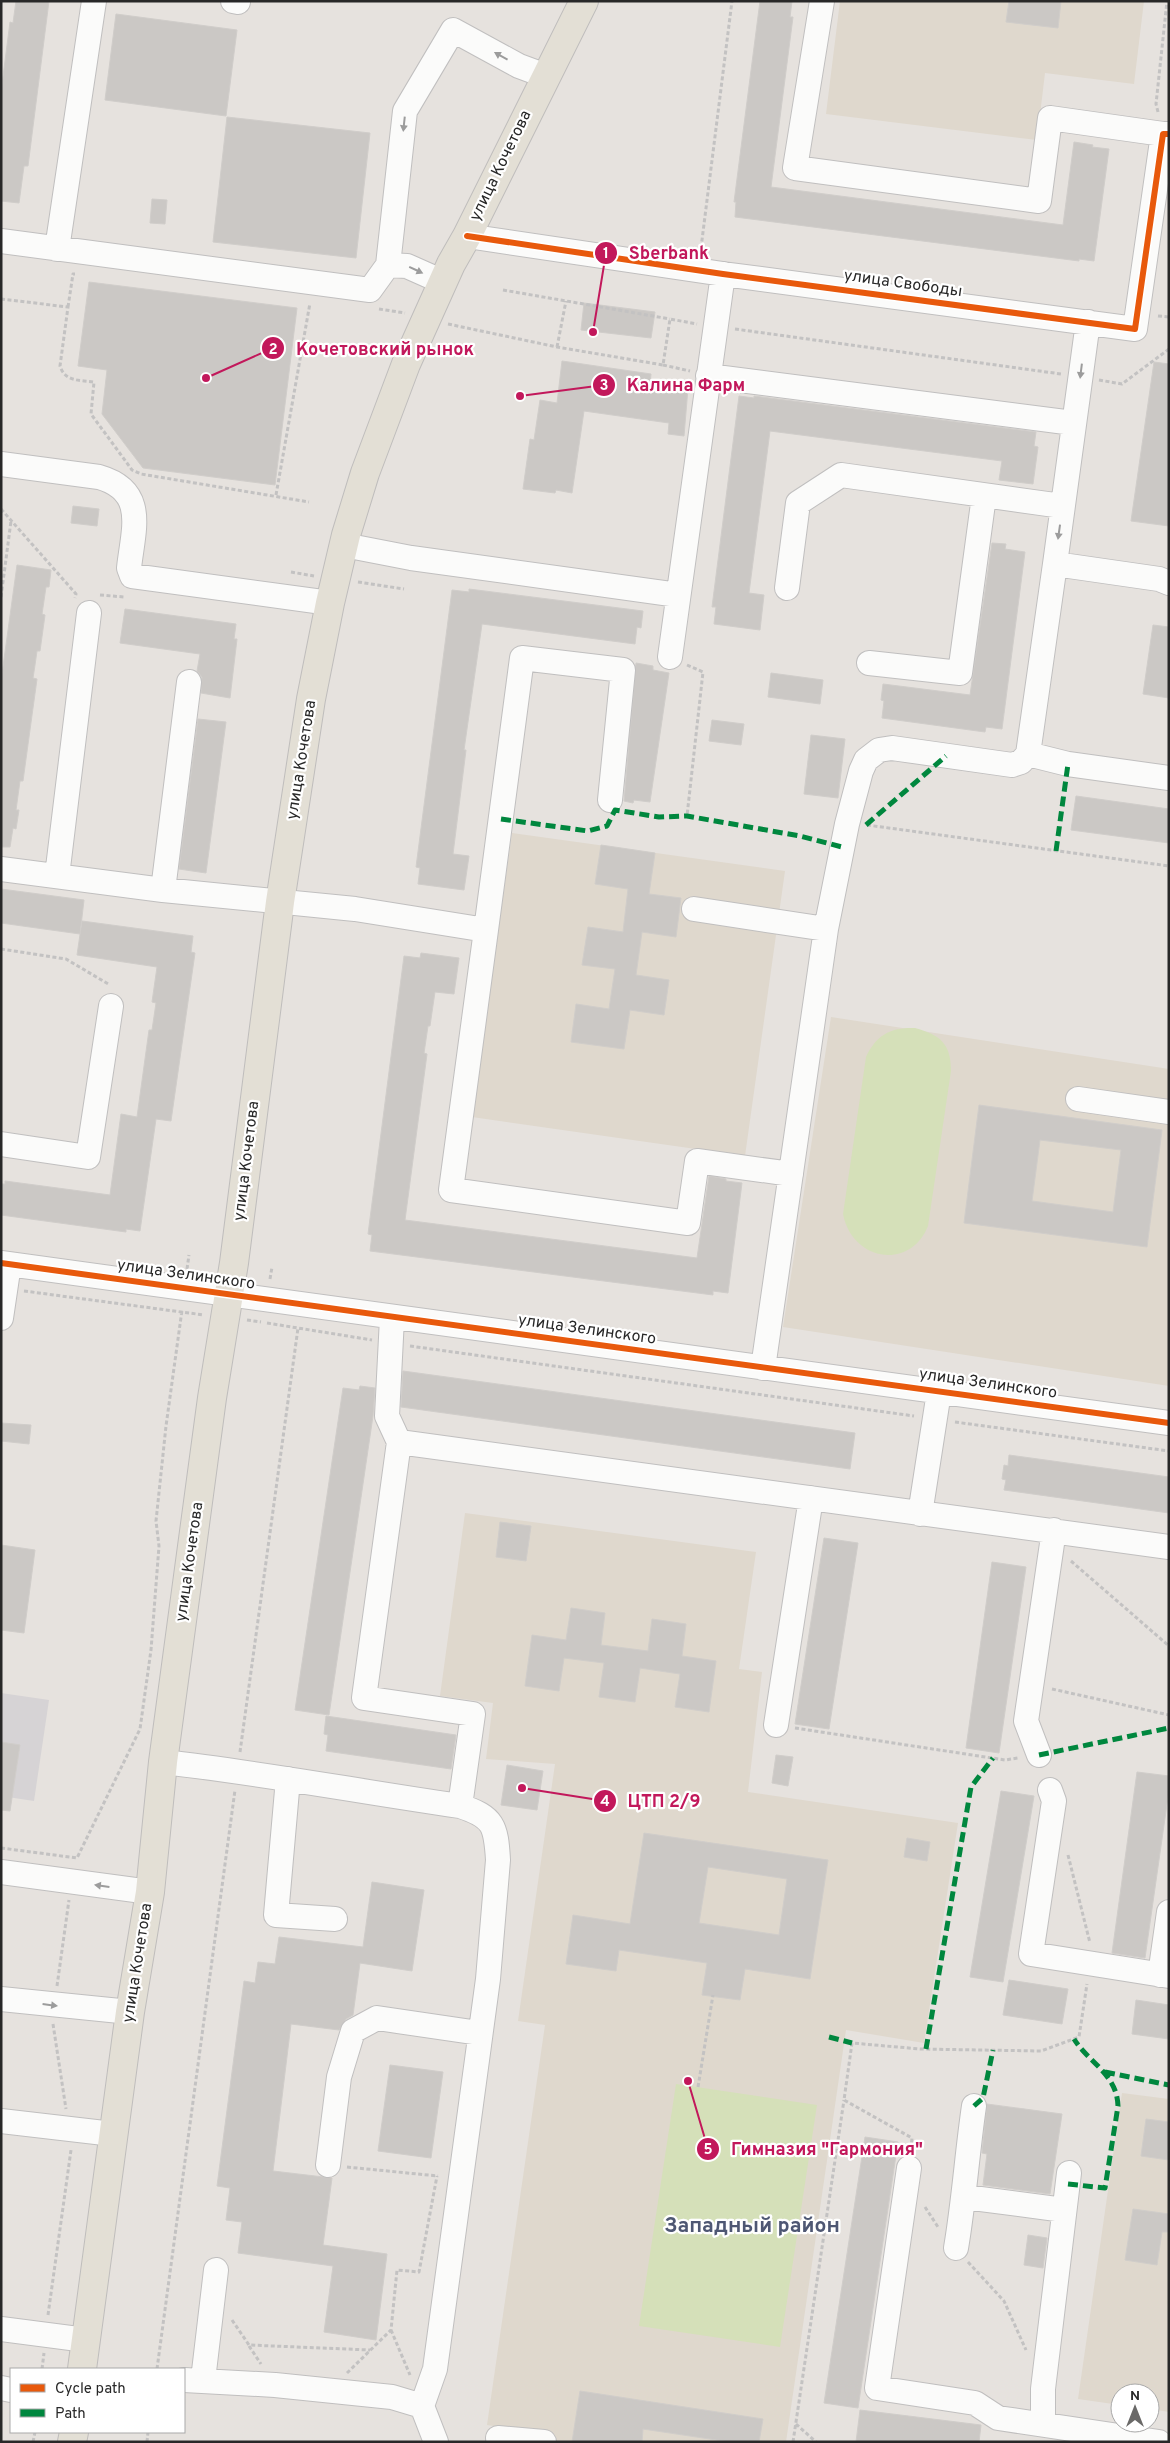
<svg xmlns="http://www.w3.org/2000/svg" width="1170" height="2443" viewBox="0 0 1170 2443" font-family="Overpass,sans-serif">
	<style>
		.industrial { fill: #d6d3d5 }
		.education { fill: #dfd8cd }
		.pitch { fill: #d5e0b9 }
		.building { fill: #cbc8c5; stroke: #d0cdca; fill-rule: evenodd }
		.lines { fill: none; stroke-linecap: round; stroke-linejoin: round }
		.minor-casing { stroke: #c0bfbf; stroke-width: 26 }
		.major-casing { stroke: #bfbdbc; stroke-width: 30 }
		.path { stroke: #c3c2c2; stroke-width: 3; stroke-dasharray: 4 2.5; stroke-linecap: butt }
		.minor { stroke: #fbfbfa; stroke-width: 24 }
		.major { stroke: #e3dfd5; stroke-width: 28 }
		.quiet { stroke: #00873e; stroke-width: 5; stroke-dasharray: 10 5; stroke-linecap: butt }
		.cycleway-casing { stroke: #fff; stroke-width: 9 }
		.cycleway { stroke: #e8590c; stroke-width: 6 }
		.oneway { fill: #9c9c9c }
		.labels { text-anchor: middle; dominant-baseline: central; stroke-width: 4.5; stroke-linejoin: round; paint-order: stroke }
		.street-label { font-size: 16px; fill: #282828; stroke: #fff }
		.district-label { font-size: 21px; font-weight: bold; fill: #4e5773; stroke: #fff }
		.leader { fill: none; stroke: #c2185b; stroke-width: 2 }
		.callout-dot { fill: #c2185b; stroke: #fff; stroke-width: 2 }
		.mark-label { font-size: 15px; text-anchor: middle; font-weight: bold; fill: #fff }
		.callout-label { font-size: 18px; text-anchor: middle; font-weight: bold; fill: #c2185b; stroke: #fff; stroke-width: 4.5; stroke-linejoin: round; paint-order: stroke }
	</style>
	<rect width="100%" height="100%" fill="#e6e2de"/>
	<path class="industrial" d="M1,1693L49,1700L34,1801L1,1796Z"/>
	<path class="education" d="M840,1H1144L1134,84L1045,73L1037,140L826,114Z
		M512,833L785,871L745,1156L472,1117Z
		M831,1017L1169,1069V1386L783,1327Z
		M465,1513L756,1552L739,1669L762,1672L748,1792L958,1823L924,2043L846,2030L786,2442H540L541,2433L487,2425L545,2025L518,2021L555,1764L486,1759L493,1703L440,1696Z
		M1122,2093L1169,2099V2412L1150,2409V2393H1120V2405L1078,2399Z"/>
	<path class="pitch" d="M915,1028C940,1035 951,1043 951,1071L928,1226C910,1271 852,1261 843,1214L866,1057C876,1035 891,1027 915,1028Z
		M676,2084L817,2105L780,2347L639,2326Z"/>
	<path class="building" d="M16,1H49L28,166H24L19,203L1,201V92L10,22L13,23Z
		M760,1H792L790,17H793L771,187L1063,225L1074,142L1093,145L1092,147L1109,149L1094,261L1079,259V261L735,217L736,202H734Z
		M1009,1H1061L1058,28L1006,22Z
		M116,14L237,30L226,116L105,100Z
		M227,117L370,133L356,258L213,242Z
		M152,199L167,200L165,224L150,223Z
		M89,282L297,308L275,485L143,468L102,414L107,370L78,366Z
		M584,303L655,312L651,338L581,330Z
		M562,361L651,374L650,385L688,388L684,436L668,434L669,423L584,411L572,493L556,490L555,493L523,489L530,439L534,440L540,400L557,403Z
		M1154,362L1169,364V526L1131,521Z
		M739,396L754,398V396L1036,432L1034,446L1038,447L1033,484L999,480L1002,461L770,431L749,593L764,595L760,630L714,624L716,607H712Z
		M73,506L99,509L97,526L71,523Z
		M992,543L1006,544L1005,549L1025,552L1002,729L986,727L985,732L882,718L884,701L881,700L883,684L970,695Z
		M17,565L51,570L49,587H46L42,614L45,615L40,651H37L35,665L33,678L37,679L23,781H20L16,810H19L16,829L13,828L10,847H1V681Z
		M469,589L643,611L641,628L637,627L635,644L482,624L464,750H466L453,854L469,856L464,890L418,884L420,868L416,867L452,590L469,592Z
		M125,609L236,624L234,639H237L230,698L201,693L202,677L197,671L200,654L120,643Z
		M1153,625L1169,627V698L1143,694Z
		M636,663L653,666V670L669,673L650,802L634,800L633,803L624,801Z
		M771,673L823,680L820,704L768,697Z
		M198,719L226,722L206,873L179,869Z
		M712,720L744,724L741,745L709,741Z
		M811,735L845,739L838,798L804,794Z
		M1076,796L1169,809V843L1071,830Z
		M601,845L655,853L649,894L681,898L676,937L642,932L636,975L669,980L664,1015L630,1010L624,1049L571,1042L576,1004L609,1009L615,969L582,965L588,927L623,932L628,889L595,884Z
		M1,889L84,900L80,934L1,923Z
		M82,921L193,936L191,952L195,953L171,1121L156,1119L140,1231L126,1229V1232L1,1215V1184H5V1181L110,1195L121,1114L137,1117L149,1030H152L156,1003L152,1002L157,967L77,955Z
		M421,953L459,958L454,994L435,992L430,1026H428L424,1053L427,1054L405,1220L697,1258L709,1176L726,1179V1181L742,1183L728,1293L713,1291V1295L370,1251L372,1235L368,1234L404,956L420,958Z
		M979,1105L1162,1130L1147,1247L964,1223ZM1040,1140L1121,1150L1113,1212L1032,1201Z
		M403,1371L855,1433L850,1469L401,1407Z
		M360,1386L375,1388L373,1416L329,1715L295,1710L343,1388L359,1390Z
		M1,1423L31,1425L29,1444L1,1441Z
		M1009,1455L1169,1477V1513L1004,1490L1006,1480L1002,1479L1004,1465L1008,1466Z
		M500,1522L531,1526L526,1561L496,1557Z
		M824,1538L858,1543L829,1729L795,1724Z
		M1,1545L35,1550L24,1633L1,1630Z
		M992,1562L1026,1567L999,1753L966,1748Z
		M571,1608L605,1613L601,1645L648,1651L652,1619L686,1624L682,1656L716,1661L709,1712L675,1707L680,1674L640,1668L635,1702L599,1697L604,1663L564,1658L559,1691L525,1686L532,1635L566,1640Z
		M326,1716L456,1735L451,1769L326,1751L328,1735L324,1734Z
		M1,1742L20,1745L10,1811L1,1810Z
		M776,1755L793,1757L788,1786L772,1783Z
		M507,1765L543,1771L537,1810L501,1805Z
		M1137,1772L1169,1776V1790L1145,1958L1112,1953Z
		M1001,1791L1034,1796L1003,1982L970,1977Z
		M644,1833L828,1860L810,1979L745,1969L740,2000L702,1995L707,1963L619,1950L616,1971L566,1964L573,1915L630,1924ZM708,1867L787,1879L779,1935L699,1923Z
		M907,1838L930,1842L927,1861L904,1857Z
		M372,1882L424,1890L412,1971L360,1963L353,2015L346,2019L339,2030L291,2024L273,2171L332,2178L323,2245L387,2254L376,2340L324,2332L333,2266L238,2253L242,2222L226,2220L230,2188L217,2186L244,1981L255,1983L258,1962L275,1964L279,1937L363,1947Z
		M1009,1980L1068,1989L1062,2024L1003,2015Z
		M1136,2000L1169,2005V2039L1132,2034Z
		M390,2065L443,2072L431,2158L378,2151Z
		M987,2104L1062,2114L1050,2194L983,2185L987,2154L982,2153Z
		M1146,2119L1169,2122V2160L1141,2156Z
		M865,2137L898,2142L858,2408L824,2403Z
		M1133,2209L1169,2214V2232H1162L1157,2265L1125,2260Z
		M1028,2235L1047,2238L1043,2268L1024,2265Z
		M580,2391L763,2419L759,2442H730L643,2429L642,2442H572Z
		M860,2410L981,2425L979,2442H856Z"/>
	<g class="lines">
		<defs>
			<path id="minor" d="M233,1L238,2
				M822,1L795,168L1039,201L1050,118L1163,134
				M467,236L723,274L1135,329L1163,134H1169
				M1,241L370,290L388,265L405,111L453,30L519,66L546,76
				M57,249L94,1
				M388,265L407,266L443,282
				M1088,322L1055,564L1159,579L1169,583
				M708,376L1073,423
				M1,464L99,477C148,491 133,530 129,568L132,576L330,603
				M344,545L411,558L678,595
				M787,588L798,503L841,475L1062,506
				M670,657L723,274
				M869,663L960,673L984,496
				M1028,754L1068,764L1169,778
				M1,869L163,890L355,909L486,930L451,1190L688,1223L697,1161L791,1174
				M57,876L89,613
				M163,890L189,682
				M694,909L826,929
				M486,930L522,658L623,670L610,800
				M1078,1099L1169,1112
				M1,1144L88,1157L111,1006
				M1,1263L1169,1423
				M1,1318L9,1264
				M392,1318L387,1416L399,1442L364,1698L473,1714L460,1806
				M763,1368L826,929L847,824L861,771L866,760L879,750L892,748L1012,765L1021,762L1028,754L1055,564
				M399,1442L1169,1547
				M920,1514L939,1392
				M776,1725L811,1498
				M1039,1755L1026,1721L1054,1530
				M163,1762C263,1773 361,1792 460,1806C494,1817 496,1826 498,1860L488,1979L435,2369L422,2406L436,2442
				M288,1779L276,1915L335,1919
				M1050,1790L1054,1801L1031,1954L1169,1976
				M1,1872L150,1892
				M1160,1975L1169,1912
				M1,1999L130,2012
				M1,2121L113,2134
				M328,2165L339,2077L353,2031L377,2018L479,2033
				M909,2168L877,2388L975,2403L998,2418L1159,2442
				M965,2197L1064,2210
				M956,2248C964,2201 967,2154 974,2106
				M1,2329L86,2340
				M184,2380L275,2385L392,2397L422,2406
				M203,2380L216,2270
				M1,2388L11,2390
				M1043,2424V2389L1069,2173
				M498,2438L544,2442"/>
			<path id="major" d="M82,2369L130,2012L150,1892L163,1762L212,1398L234,1263L280,902L311,699L330,603L346,535L365,473L406,364L451,264L467,236L584,1
				M72,2442L74,2432"/>
		</defs>
		<use href="#minor" class="minor-casing"/>
		<use href="#major" class="major-casing"/>
		<path class="path" d="M1158,112L1156,104L1167,1
			M701,248L732,1
			M503,290L670,319
			M1,299L68,307L60,366C65,382 80,380 94,382L91,414L132,470L141,474L309,502
			M68,307L73,274H75
			M379,309L405,313
			M1158,316L1169,317
			M448,324L557,347L663,365L670,319L697,324
			M735,329L1061,374
			M557,347L566,301
			M663,365L690,371
			M1099,380L1122,384L1169,349
			M276,495L310,303
			M1,509L76,594L75,598
			M291,572L314,576
			M358,582L404,589
			M100,595L124,597
			M1,597L11,521
			M687,665L703,672L687,816
			M867,825L1169,866
			M1,949L66,959L110,985
			M187,1269L189,1255
			M270,1279L272,1267
			M24,1291L204,1315
			M247,1320L261,1322
			M267,1323L372,1340
			M410,1346L914,1416
			M955,1422L1169,1451
			M1071,1561L1169,1646
			M1052,1689L1169,1715
			M795,1728L1005,1760L1018,1758
			M240,1752L298,1328
			M1,1848L77,1858L140,1729L151,1650L159,1546L156,1521L166,1426L182,1310
			M1068,1855L1090,1943
			M57,1986L69,1900
			M53,2024L66,2109
			M698,2087L713,1995
			M911,2149L912,2138L844,2100L852,2043L920,2049L1041,2051L1079,2037L1087,1984
			M347,2167L438,2176
			M925,2207L938,2227
			M968,2262L1004,2301L1026,2350
			M48,2315L71,2150
			M232,2320L249,2345L370,2350
			M391,2330L410,2375
			M249,2346L261,2364
			M42,2369L44,2353
			M157,2369L235,1790
			M347,2373L391,2330L397,2270L419,2272L437,2176
			M796,2424L816,2442
			M33,2442L35,2432
			M147,2442L148,2432
			M793,2442L844,2100"/>
		<use href="#minor" class="minor"/>
		<use href="#major" class="major"/>
		<path class="quiet" d="M501,819L588,831L607,826L615,810L659,817L687,816L800,836L842,847
			M866,825L946,756
			M1056,851L1068,764
			M1039,1755L1169,1728
			M829,2037L852,2043
			M926,2049L971,1787L993,1758
			M1105,2072L1169,2085
			M974,2106L983,2098L993,2050
			M1068,2184L1105,2188L1118,2106C1117,2074 1089,2063 1074,2039"/>
		<defs>
			<path id="cycleway" d="M467,236L723,274L1135,329L1163,134H1169
				M1,1263L1169,1423"/>
		</defs>
		<use href="#cycleway" class="cycleway-casing"/>
		<use href="#cycleway" class="cycleway"/>
	</g>
	<defs><path id="oneway-solid" d="M-6-.8H1V-3.2L6.5 0L1 3.2V.8H-6Z" transform="scale(1.25)"/></defs>
	<g class="oneway">
		<use href="#oneway-solid" transform="translate(501 56) rotate(-151)"/>
		<use href="#oneway-solid" transform="translate(404 124) rotate(96)"/>
		<use href="#oneway-solid" transform="translate(416 270) rotate(25)"/>
		<use href="#oneway-solid" transform="translate(1081 371) rotate(97)"/>
		<use href="#oneway-solid" transform="translate(1059 532) rotate(98)"/>
		<use href="#oneway-solid" transform="translate(102 1886) rotate(-172)"/>
		<use href="#oneway-solid" transform="translate(50 2005) rotate(7)"/>
	</g>
	<g class="labels">
		<g class="street-label">
			<text transform="translate(501 166) rotate(-64)">улица Кочетова</text>
			<text transform="translate(903 284) rotate(8)">улица Свободы</text>
			<text transform="translate(302 760) rotate(-81)">улица Кочетова</text>
			<text transform="translate(247 1161) rotate(-83)">улица Кочетова</text>
			<text transform="translate(186 1275) rotate(8)">улица Зелинского</text>
			<text transform="translate(587 1330) rotate(8)">улица Зелинского</text>
			<text transform="translate(988 1384) rotate(8)">улица Зелинского</text>
			<text transform="translate(190 1562) rotate(-82)">улица Кочетова</text>
			<text transform="translate(138 1963) rotate(-81)">улица Кочетова</text>
		</g>
		<g class="district-label">
			<text x="752" y="2226">Западный район</text>
		</g>
	</g>
	<path class="leader" d="M593 332L606 253M206 378L273 348M520 396L604 385M522 1788L605 1801M688 2081L708 2149"/>
	<g class="callout-dot">
		<circle cx="593" cy="332" r="5"/>
		<circle cx="206" cy="378" r="5"/>
		<circle cx="520" cy="396" r="5"/>
		<circle cx="522" cy="1788" r="5"/>
		<circle cx="688" cy="2081" r="5"/>
		<circle cx="606" cy="253" r="12"/>
		<circle cx="273" cy="348" r="12"/>
		<circle cx="604" cy="385" r="12"/>
		<circle cx="605" cy="1801" r="12"/>
		<circle cx="708" cy="2149" r="12"/>
	</g>
	<g class="mark-label">
		<text x="606" y="258">1</text>
		<text x="273" y="354">2</text>
		<text x="604" y="390">3</text>
		<text x="605" y="1806">4</text>
		<text x="708" y="2154">5</text>
	</g>
	<g class="callout-label">
		<text x="669" y="259">Sberbank</text>
		<text x="385" y="355">Кочетовский рынок</text>
		<text x="686" y="391">Калина Фарм</text>
		<text x="664" y="1807">ЦТП 2/9</text>
		<text x="827" y="2155">Гимназия "Гармония"</text>
	</g>
	<rect width="1170" height="2443" fill="none" stroke="#282828" stroke-width="5"/>
	<rect x="10" y="2368" width="175" height="65" fill="#ffffff" stroke="#a9a9a9"/>
	<rect x="20" y="2384" width="25" height="8" fill="#e8590c" stroke="#a9a9a9"/>
	<text x="55" y="2393" font-size="15" fill="#282828">Cycle path</text>
	<rect x="20" y="2409" width="25" height="8" fill="#00873e" stroke="#a9a9a9"/>
	<text x="55" y="2418" font-size="15" fill="#282828">Path</text>
	<g transform="translate(1135 2408)"><circle r="24" fill="#ffffff" stroke="#a9a9a9"/>
	<path d="M0-4L9 19L0 12L-9 19Z" fill="#6a6968"/>
	<text y="-8" font-size="14" font-weight="bold" text-anchor="middle" fill="#282828">N</text>
	</g>
</svg>
